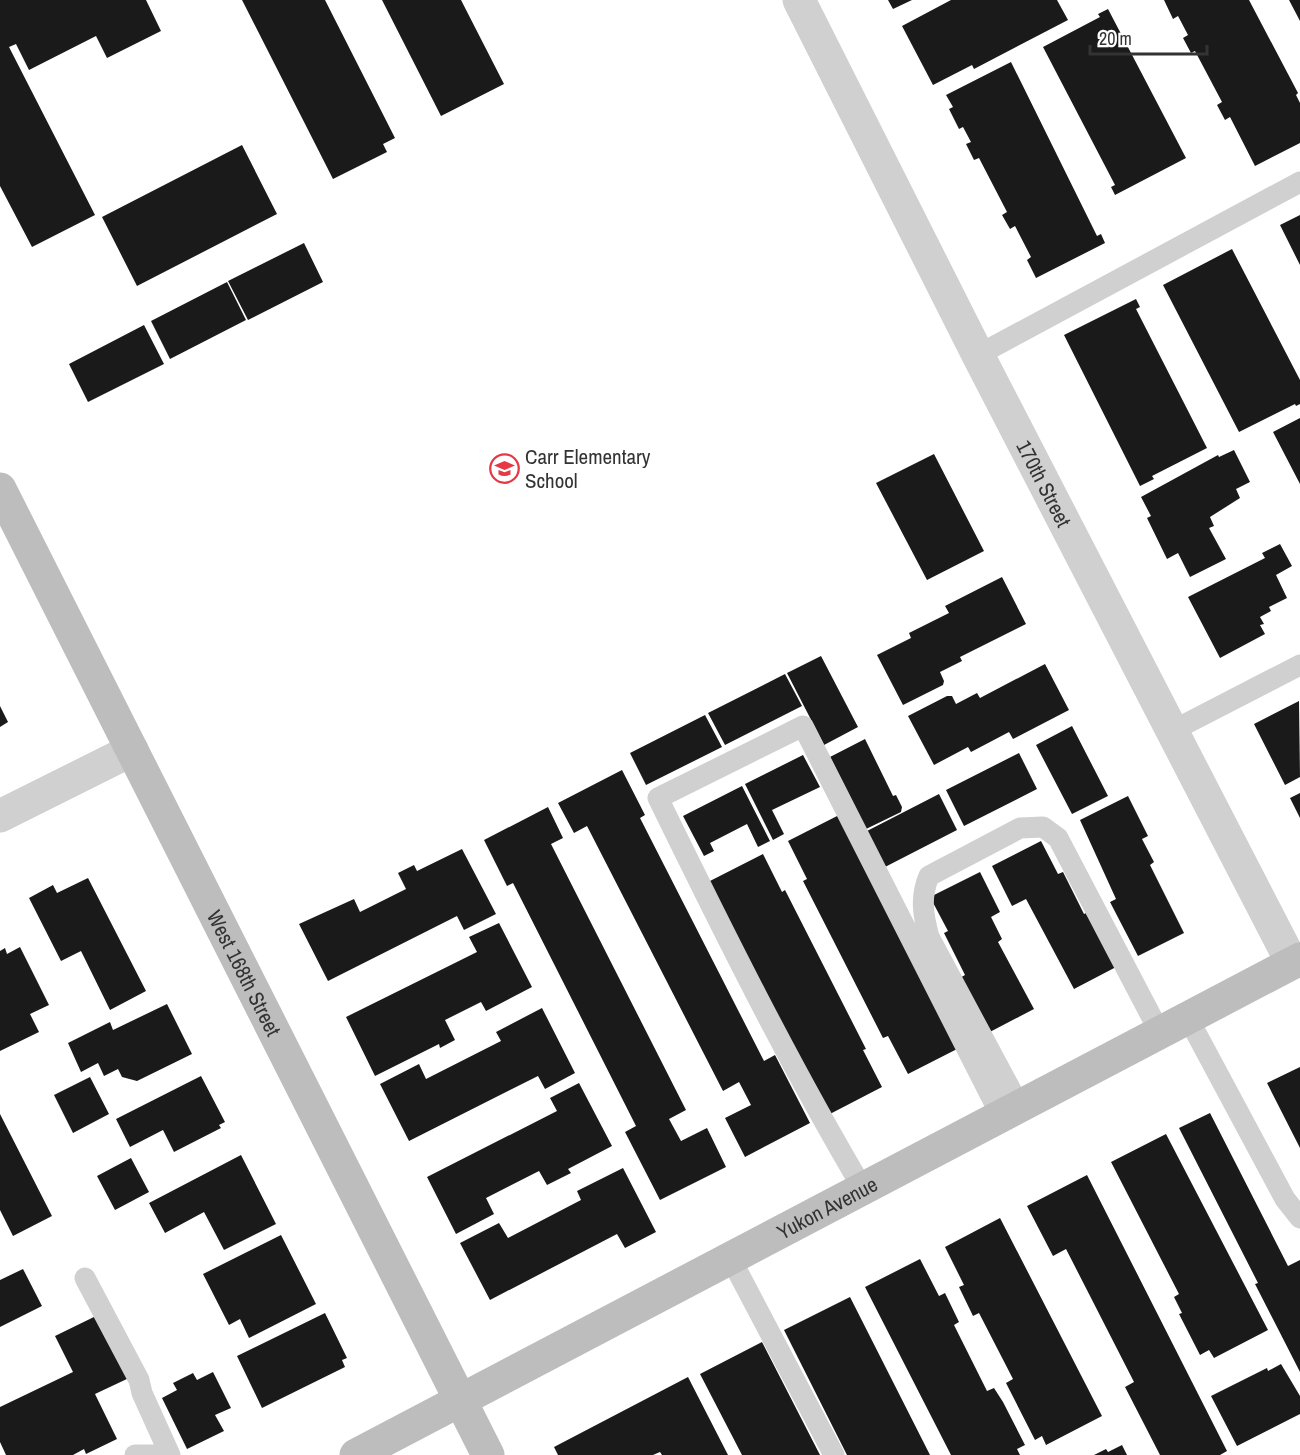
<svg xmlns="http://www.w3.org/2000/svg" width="1300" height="1455" viewBox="0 0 1300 1455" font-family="'Archivo Narrow',sans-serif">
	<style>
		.building { fill: #1a1a1a }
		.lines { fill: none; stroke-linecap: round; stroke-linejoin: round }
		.lane { stroke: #d0d0d0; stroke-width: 21 }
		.street { stroke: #d0d0d0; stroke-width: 33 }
		.secondary { stroke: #bdbdbd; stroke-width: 33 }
		.labels { text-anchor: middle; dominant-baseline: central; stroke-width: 6; stroke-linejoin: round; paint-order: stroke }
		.poi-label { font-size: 21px; fill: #333; stroke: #fff; text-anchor: start }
		.street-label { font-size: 21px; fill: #333; stroke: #fff }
	</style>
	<rect width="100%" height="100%" fill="#fff"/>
	<path class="building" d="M0,0H146L161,31L107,58L96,36L29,70L16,44L9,47L95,215L32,247L0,186Z
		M242,0H325L395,138L383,144L387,152L333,179Z
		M382,0H461L504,84L441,116Z
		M888,0H912L893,9Z
		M951,0H1057L1068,20L974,69L972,65L933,85L902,26Z
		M1164,0H1249L1298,93L1296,95L1300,103V143L1255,166L1230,117L1225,120L1217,105L1222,102L1195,51L1191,53L1183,38L1188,35L1178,16L1173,19Z
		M1289,0H1300V21Z
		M1108,9L1186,158L1115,195L1111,187L1115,185L1043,47L1100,17L1098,14Z
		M1011,62L1097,236L1101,234L1105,243L1036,278L1027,260L1031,257L1015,226L1010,229L1002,215L1007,212L979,158L974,160L966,144L971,142L963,127L959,129L949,109L953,107L946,95Z
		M242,145L277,214L137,286L102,217Z
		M1300,215V265L1280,225Z
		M304,243L323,282L248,320L228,281Z
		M1232,249L1300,380V404L1296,406L1295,404L1239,432L1163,285Z
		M227,282L246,320L170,359L151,321Z
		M1136,299L1140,307L1136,309L1207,448L1152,476L1154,479L1140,486L1064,335Z
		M144,325L164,364L88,402L69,364Z
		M1300,418V484L1273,432Z
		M1234,450L1250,482L1236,489L1240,498L1210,517L1214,526L1209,528L1226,559L1190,577L1178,553L1167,559L1147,518L1151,516L1141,497L1218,455L1219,457Z
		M934,454L984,551L927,580L876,483Z
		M1280,544L1292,566L1276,575L1287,598L1269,607L1271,611L1260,617L1264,624L1260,625L1265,634L1220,658L1188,597L1265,558L1262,553Z
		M1002,577L1026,624L960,657L962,661L940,672L944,681L943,685L903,705L877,655L911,638L909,633L949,613L945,606Z
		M821,656L858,727L824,745L787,673Z
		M1045,664L1069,710L1013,739L1009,732L971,752L968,747L934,765L908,716L947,696H952L956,704L977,693L980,698Z
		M785,674L802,706L725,745L708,713Z
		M1299,701L1300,777L1285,785L1254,724Z
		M0,706L8,722L0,727Z
		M705,715L722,747L646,785L630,753Z
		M1072,726L1108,796L1072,814L1036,745Z
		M865,739L893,796L896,795L902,807L901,812L866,829L830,757Z
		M1019,753L1037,789L964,826L946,790Z
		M803,755L820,787L772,810L784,834L773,840L745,784Z
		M622,770L645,815L640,818L764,1061L775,1055L810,1123L745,1157L725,1118L751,1105L739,1082L723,1091L587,826L574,833L558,803Z
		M742,786L770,841L758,847L747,824L710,843L714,851L704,856L683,816Z
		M1300,793V818L1290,798Z
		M939,794L957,830L885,867L867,831Z
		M1128,796L1148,836L1142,839L1154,862L1150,865L1184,933L1138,956L1110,902L1116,899L1080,820Z
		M548,807L563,838L551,844L686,1110L669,1119L681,1141L707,1128L726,1167L660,1200L625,1132L636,1126L513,883L507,886L484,840Z
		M843,813L961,1047L908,1074L888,1036L883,1038L803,881L807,879L788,841Z
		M1041,841L1058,874L1063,872L1084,914L1090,911L1118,966L1074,989L1026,899L1012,906L992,866Z
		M462,849L496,914L464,930L457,916L328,981L299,924L354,899L360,912L406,889L398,873L414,865L417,871Z
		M763,854L782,892L785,890L866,1049L863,1050L882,1087L828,1115L708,882Z
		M980,872L1000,912L991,917L1002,939L998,942L1034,1009L986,1034L958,979L965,975L944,933L948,931L930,897Z
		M88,878L146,991L110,1010L81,951L61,961L29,898L53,885L57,893Z
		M499,923L532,987L486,1011L481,1002L445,1020L455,1040L440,1048L439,1044L375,1076L346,1017L477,952L469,937Z
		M20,947L49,1005L30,1014L39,1032L0,1051V951L5,948L7,954Z
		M167,1004L192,1054L137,1081L122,1077L118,1069L104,1076L98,1063L81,1072L68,1043L110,1022L113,1030Z
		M542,1008L575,1073L545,1089L538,1076L409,1141L380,1084L419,1064L426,1079L501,1041L496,1032Z
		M1300,1067V1148L1267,1083Z
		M201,1076L225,1122L219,1125L221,1128L174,1152L163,1130L130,1147L116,1119Z
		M90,1077L109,1114L73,1133L54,1095Z
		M579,1083L612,1146L568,1169L571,1173L547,1185L539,1171L486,1198L494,1214L456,1234L427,1177L557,1111L550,1098Z
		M1210,1113L1288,1266L1300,1260V1372L1255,1284L1258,1283L1179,1128Z
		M0,1114L52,1216L13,1236L0,1210Z
		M1166,1134L1268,1330L1214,1358L1209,1350L1200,1355L1179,1314L1182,1313L1174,1297L1179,1294L1111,1162Z
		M241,1155L276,1224L224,1250L204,1212L165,1233L149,1203Z
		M131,1158L149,1192L115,1210L97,1176Z
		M623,1168L656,1232L625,1248L617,1234L490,1300L460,1243L499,1223L508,1238L581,1200L577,1191Z
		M1087,1175L1227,1451L1220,1455H1160L1125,1387L1134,1382L1066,1249L1053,1256L1027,1206Z
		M1000,1218L1102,1416L1046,1445L1042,1436L1035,1440L1006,1383L1013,1379L979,1313L973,1316L959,1287L964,1285L945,1247Z
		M281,1235L316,1304L249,1338L240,1319L229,1325L203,1274Z
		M920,1259L939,1296L945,1293L959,1322L954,1325L987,1391L994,1388L1003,1402L1025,1445L1017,1449L1020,1455H951L865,1287Z
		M23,1269L42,1306L0,1327V1280Z
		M850,1297L930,1455H847L784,1330Z
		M325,1313L347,1358L342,1360L345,1367L262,1408L237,1356Z
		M98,1315L129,1378L95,1394L117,1439L86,1454L84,1449L73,1455H6L0,1442V1407L73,1372L55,1336Z
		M762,1342L820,1455H742L700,1374Z
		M1281,1364L1300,1396V1414L1237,1446L1211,1396L1267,1368L1268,1371Z
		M213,1372L231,1408L215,1415L224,1431L187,1449L162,1398L177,1390L173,1383L193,1373L197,1380Z
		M688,1377L728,1455H662L660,1452L653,1455H558L554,1447Z
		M1122,1445L1127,1455H1094L1106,1449L1108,1452Z"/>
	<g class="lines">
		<path class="lane" d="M978,355L1300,182
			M1172,731L1300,665
			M1188,1018L1285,1199L1300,1218
			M1020,1107L929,937C923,915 920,897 929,876L1020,828L1043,827L1058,838L1160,1033
			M863,1189C788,1062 723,931 658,798L803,726L1001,1116
			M731,1259L834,1455
			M85,1278L139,1380L142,1393L170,1455
			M135,1455H157"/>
		<g class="street">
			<path id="s1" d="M799,0L978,355L1292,963"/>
			<path d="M0,816L132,750"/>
		</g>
		<g class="secondary">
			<path id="s2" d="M0,489L488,1455"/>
			<path id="s3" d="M356,1455L1300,959"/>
		</g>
	</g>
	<defs>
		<symbol id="school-ring" viewBox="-11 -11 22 22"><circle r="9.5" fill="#fff" stroke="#e63946" stroke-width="1.5"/><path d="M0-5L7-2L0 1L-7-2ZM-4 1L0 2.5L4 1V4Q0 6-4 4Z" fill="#e63946"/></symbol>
	</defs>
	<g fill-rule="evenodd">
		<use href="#school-ring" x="488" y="452" width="33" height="33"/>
	</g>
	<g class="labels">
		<g class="poi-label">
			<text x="525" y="456">Carr Elementary<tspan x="525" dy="24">School</tspan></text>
		</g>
		<g class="street-label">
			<text stroke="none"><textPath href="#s1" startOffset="542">170th Street</textPath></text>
			<text stroke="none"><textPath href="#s2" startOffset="542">West 168th Street</textPath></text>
			<text stroke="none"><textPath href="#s3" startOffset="532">Yukon Avenue</textPath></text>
		</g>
	</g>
	<path d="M1090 45v9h117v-9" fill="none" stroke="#333333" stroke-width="3"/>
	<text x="1099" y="45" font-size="18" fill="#333333" stroke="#ffffff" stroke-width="4.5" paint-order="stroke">20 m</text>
</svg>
